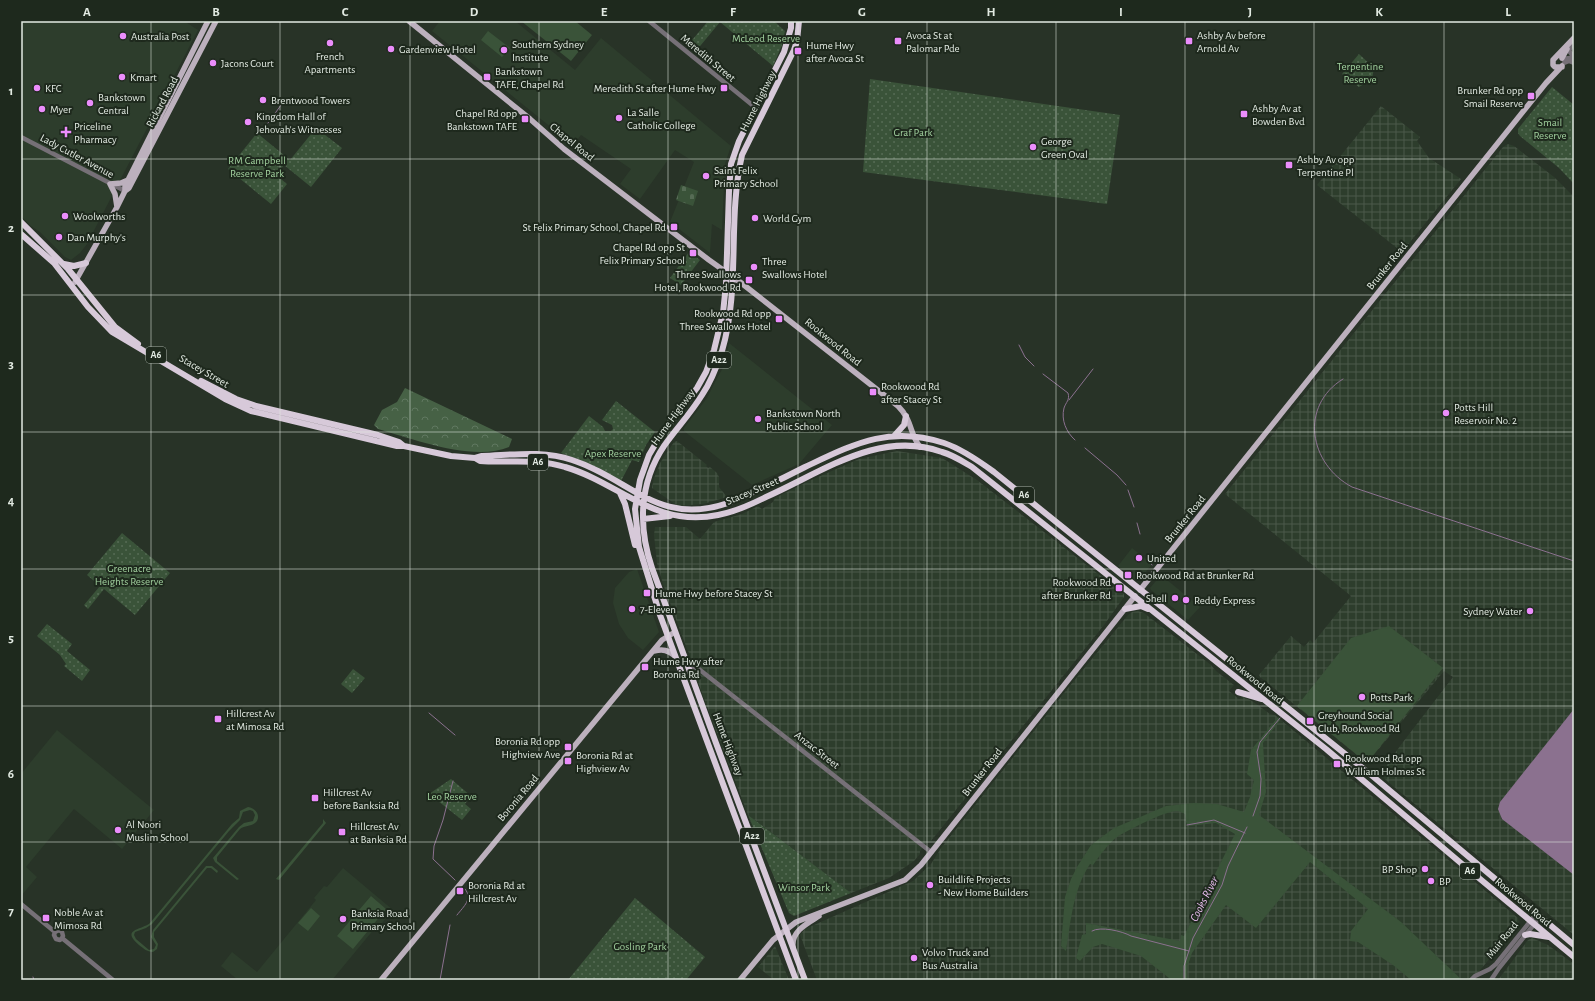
<svg xmlns="http://www.w3.org/2000/svg" width="1595" height="1001" viewBox="0 0 1595 1001" font-family="'Alegreya Sans',sans-serif">
	<style>
		.built { fill: #2d3d2c }
		.industrial { fill: url(#industrial-grid) }
		.grass { fill: #3a5339 }
		.forest { fill: url(#forest-crowns) }
		.cemetery { fill: url(#cemetery-stones) }
		.park { fill: url(#park-dots) }
		.water { fill: #8b718f }
		.lines { fill: none; stroke-linecap: round; stroke-linejoin: round }
		.stream { stroke: #8b718f; stroke-width: 1 }
		.minor { stroke: #767077; stroke-width: 4.5 }
		.major { stroke: #bcb0bd; stroke-width: 5.5 }
		.highway { stroke: #d7c9d9; stroke-width: 6 }
		.grid { fill: none; stroke: #e2eae2; stroke-width: 1; stroke-opacity: 0.55 }
		.poi-dot { fill: #eb8dfb; stroke: #1e291d; stroke-width: 1.5 }
		.labels { text-anchor: middle; dominant-baseline: central; stroke-width: 4; stroke-linejoin: round; paint-order: stroke }
		.shield { fill: #1e291d; stroke: #a7b0a7; stroke-width: 1 }
		.shield-label { font-size: 10px; font-weight: bold; fill: #e2eae2 }
		.poi-label { font-size: 11px; fill: #e2eae2; stroke: #1e291d; text-anchor: start }
		.park-label { font-size: 11px; fill: #a2d19f; stroke: #1e291d }
		.street-label { font-size: 11px; fill: #e2eae2; stroke: #1e291d }
		.water-label { font-size: 12px; font-style: italic; fill: #ebbef2; stroke: #1e291d }
		.neatline { fill: none; stroke: #e2eae2; stroke-width: 1.5 }
		.grid-label { font-size: 13px; text-anchor: middle; font-weight: bold; fill: #e2eae2 }
	</style>
	<defs>
		<pattern id="industrial-grid" width="8" height="8" patternUnits="userSpaceOnUse"><rect width="8" height="8" fill="#2d3d2c"/><path d="M0 4h8M4 0v8" fill="none" stroke="#4b594a"/></pattern>
		<pattern id="forest-crowns" width="20" height="18" patternUnits="userSpaceOnUse"><rect width="20" height="18" fill="#466145"/><path d="M2 6a3 3 0 1 1 6 0M12 15a3 3 0 1 1 6 0" fill="none" stroke="#607860"/></pattern>
		<pattern id="cemetery-stones" width="16" height="16" patternUnits="userSpaceOnUse"><rect width="16" height="16" fill="#3a5339"/><path d="M2 7V4a2 2 0 0 1 4 0v3zM10 15v-3a2 2 0 0 1 4 0v3z" fill="#566c55"/></pattern>
		<pattern id="park-dots" width="8" height="8" patternUnits="userSpaceOnUse"><rect width="8" height="8" fill="#3a5339"/><path d="M2 2h.1M6 6h.1" fill="none" stroke="#566c55" stroke-width="1.8" stroke-linecap="round"/></pattern>
	</defs>
	<rect width="100%" height="100%" fill="#283327"/>
	<path class="built" d="M21,21H184L198,30L87,244L80,253L71,260L65,257L40,232L31,226L21,216Z
		M440,21H515L575,70L601,38L731,146L725,164L722,230L712,224L710,253L670,222L694,162L675,150L640,199L620,184L631,169L581,135L573,145L432,31Z
		M729,343L832,425L799,464L752,485L684,431V428L707,398L715,382L725,364Z
		M1132,548L1152,564L1138,582L1118,566Z
		M637,569L659,632L643,650L628,638L619,624L613,603L615,588L629,572Z
		M1161,575L1200,607L1188,620L1151,590L1150,588Z
		M57,730L154,810L122,849L74,809L26,867L37,877L21,896V774Z
		M343,868L393,910L377,929L375,928L332,980H238L221,966L232,952L257,972L316,900L314,898L324,886L327,887Z"/>
	<path class="industrial" d="M1381,106L1420,137L1417,141L1429,158L1461,179L1402,252L1317,185Z
		M1508,144L1514,146L1554,177L1574,197V935L1388,782L1383,777V771L1400,746L1453,677L1444,671L1367,763L1260,677L1259,675L1291,636L1304,647L1310,640L1313,643L1351,596L1225,494L1503,147Z
		M677,441L707,465L706,466L708,468L710,467L717,473L719,477V487L727,497L703,504L678,506L652,488V487L654,478L660,463L674,442Z
		M897,451L942,458L977,480L1124,594V597L1104,625L931,841H928L920,851V854L914,861L889,878L851,893L748,815L696,677L689,653L687,649L663,584L657,563L654,535L655,527H686L700,539L714,522L742,514L758,506L762,509L773,502L775,498L809,481L859,459Z
		M1138,611L1144,613L1211,665L1216,671L1234,685L1229,691L1239,699L1243,697L1252,701L1270,714L1275,715L1518,918L1519,923L1472,980H817L800,935L805,929L913,881L931,864L941,848L1068,688L1128,615L1132,612Z
		M1532,938L1548,945L1574,964V980H1498L1528,940Z
		M775,946L789,980H774L758,967Z"/>
	<path class="grass" d="M521,21H575L592,35L571,61Z
		M488,31L510,48L502,57L481,40Z
		M1389,626L1443,668L1367,763L1297,706L1351,638Z
		M1278,717L1280,720L1263,743L1266,792L1259,815L1401,922L1462,980H1411L1393,965L1358,942L1350,941L1351,931L1368,909L1310,862L1256,928L1226,905L1192,953L1188,965L1187,980H1170L1169,978L1141,956L1102,944L1093,947L1080,961L1076,958L1082,935L1086,934V923L1180,941L1181,935L1184,936L1235,834L1216,823L1188,826L1186,822L1185,814C1183,813 1179,811 1177,811C1167,810 1126,831 1117,837C1108,844 1100,855 1093,865L1090,864C1073,890 1071,920 1066,951L1061,946L1065,897L1071,879L1077,867L1091,845L1114,828L1166,806L1194,803L1217,804L1244,812L1250,797L1254,780L1247,774L1251,750Z
		M248,807C256,808 262,817 255,823C250,827 245,825 240,829L217,857V861L239,879L237,880L215,862L213,858L239,827L244,823L253,821L255,815L253,811L250,810L243,812L240,820L229,831L152,924L146,928L135,932L134,935L136,939L149,950L154,949L156,945L151,937L153,930L206,866H212L218,871L217,873L211,868H207L154,932V937L158,944L157,949L153,952C147,952 143,948 139,945C120,929 142,930 150,923L232,824L239,818L240,811Z
		M323,819L326,823L279,880L276,879L323,823Z
		M371,896L386,909L353,949L337,936Z
		M311,908L320,916L308,931L298,923Z"/>
	<path class="forest" d="M405,388L512,439L509,447C473,462 413,439 378,429L374,425L382,410L397,402Z"/>
	<path class="cemetery" d="M681,185L698,191L693,206L676,200Z"/>
	<path class="park" d="M708,21H774L785,31L782,45L773,66L720,22L696,51L688,45Z
		M1359,54L1374,68L1372,79L1359,87L1342,74Z
		M870,79L1120,115L1107,204L863,172Z
		M1552,87L1574,105V184L1559,168L1520,136L1518,133V129Z
		M316,128L342,148L311,187L284,165L276,175L287,184L271,204L228,169L257,133L290,160Z
		M689,252L700,260L681,285L670,278Z
		M616,401L655,432L646,445L639,462L632,460L621,481L587,463L561,453L589,416L603,427L605,431H611L613,429L612,425L602,420Z
		M122,533L170,573L135,615L104,589L88,609L84,605L100,586L87,575Z
		M47,624L72,644L67,651L90,670L82,681L64,666L66,664L60,655L37,636Z
		M353,669L365,678L352,693L341,684Z
		M451,779L471,796L465,804L471,809L462,820L438,801L431,802L429,794Z
		M748,815L851,893L794,916L789,913Z
		M635,898L705,957L686,980H568Z"/>
	<path class="water" d="M1574,709V875L1502,819L1498,809L1500,802Z"/>
	<g class="lines">
		<path class="stream" d="M268,123L284,101
			M1019,345L1025,357L1034,366
			M1043,374L1068,393C1070,400 1066,402 1064,408C1061,420 1066,432 1075,440
			M1343,379C1299,406 1309,464 1352,487L1574,561
			M1069,400L1093,369
			M1085,448L1117,475L1126,485
			M1128,490L1134,507
			M1137,523L1140,534
			M1148,559L1152,565
			M429,713L455,735
			M453,781L443,820L434,846L433,859L455,880
			M1253,816L1260,796L1261,779L1257,752L1260,742L1280,718
			M1187,825L1214,820L1245,833
			M457,915C464,906 473,899 465,889
			M1092,931C1100,926 1122,931 1131,936L1189,951
			M33,977L34,980
			M440,980L450,925
			M1184,980V966L1193,938L1222,885L1228,866L1247,827"/>
		<path class="minor" d="M649,21L756,108
			M1574,40L1569,51L1574,57
			M1562,59L1570,58L1574,60
			M1564,63L1569,61L1574,63
			M21,137L125,191
			M688,668L695,667L700,670L931,852
			M21,904L55,932
			M55,932L54,935L56,939L60,940L62,938
			M55,932L59,930L62,932L63,936L62,938
			M62,938L113,980
			M1471,980L1475,976L1490,969L1496,964L1536,914
			M1491,980L1499,968L1540,917"/>
		<path class="major" d="M409,21L530,119L564,149L709,260L740,282L898,406C913,421 909,433 920,447
			M1562,58L1567,49
			M1562,67H1555L1553,65V60L1574,38
			M125,191L129,188L216,21
			M117,207L115,194L110,184L121,183L128,180
			M75,282L117,207L125,191V186L208,21
			M1140,590L1546,83L1562,66
			M654,651C663,649 668,650 675,656
			M793,947C791,931 808,923 819,916
			M381,980L638,669L662,640L675,632
			M740,980L773,940L796,922L905,880L921,865L1135,596"/>
		<path class="highway" d="M791,21V28L784,52L739,141L731,164L729,191L726,284L723,313L714,350L706,372L697,388L659,438L649,455L640,480L635,509L639,547L660,615L796,980
			M799,21L797,41L794,50L742,155C727,220 741,287 722,351C717,366 711,382 702,395C691,413 676,429 664,446C639,483 638,527 652,568L716,743L805,980
			M21,222L68,269L115,327L138,344
			M21,234L54,263L88,307L112,332L225,399L251,411L397,446H404L451,456L475,458L480,461C508,463 538,458 565,467C620,483 654,528 718,515C735,512 750,505 766,497C821,473 879,429 942,452C953,455 962,461 972,467L1326,749L1462,864L1574,957
			M64,264L74,266L86,263
			M201,381L236,399L256,406L378,435L399,442L404,446
			M894,436L904,425L906,416
			M475,458L482,456C512,455 543,450 572,460C631,479 658,527 728,503C754,492 780,480 805,467C854,444 889,425 944,443C962,449 979,461 994,472L1370,774L1574,945
			M620,493L625,504L635,545
			M643,519L670,516
			M1125,609L1141,606L1148,609
			M1238,692L1262,699
			M1525,935L1530,934L1549,937"/>
	</g>
	<path class="grid" d="M151,21V980M280,21V980M410,21V980M539,21V980M668,21V980M798,21V980M927,21V980M1056,21V980M1185,21V980M1314,21V980M1444,21V980M21,159H1574M21,295H1574M21,432H1574M21,569H1574M21,706H1574M21,842H1574"/>
	<g class="poi-dot">
		<circle cx="123" cy="36" r="4"/>
		<rect x="894" y="37" width="8" height="8" rx="2"/>
		<rect x="1185" y="37" width="8" height="8" rx="2"/>
		<circle cx="330" cy="43" r="4"/>
		<circle cx="391" cy="49" r="4"/>
		<circle cx="504" cy="50" r="4"/>
		<rect x="794" y="47" width="8" height="8" rx="2"/>
		<circle cx="213" cy="63" r="4"/>
		<circle cx="122" cy="77" r="4"/>
		<rect x="483" y="73" width="8" height="8" rx="2"/>
		<circle cx="37" cy="88" r="4"/>
		<rect x="720" y="84" width="8" height="8" rx="2"/>
		<rect x="1527" y="92" width="8" height="8" rx="2"/>
		<circle cx="263" cy="100" r="4"/>
		<circle cx="90" cy="103" r="4"/>
		<circle cx="42" cy="109" r="4"/>
		<rect x="1240" y="110" width="8" height="8" rx="2"/>
		<circle cx="619" cy="118" r="4"/>
		<rect x="521" y="115" width="8" height="8" rx="2"/>
		<circle cx="248" cy="122" r="4"/>
		<path d="M64 126h4v4h4v4h-4v4h-4v-4h-4v-4h4z"/>
		<circle cx="1033" cy="147" r="4"/>
		<rect x="1285" y="161" width="8" height="8" rx="2"/>
		<circle cx="706" cy="176" r="4"/>
		<circle cx="65" cy="216" r="4"/>
		<circle cx="755" cy="218" r="4"/>
		<rect x="670" y="223" width="8" height="8" rx="2"/>
		<circle cx="59" cy="237" r="4"/>
		<rect x="689" y="249" width="8" height="8" rx="2"/>
		<circle cx="754" cy="267" r="4"/>
		<rect x="745" y="276" width="8" height="8" rx="2"/>
		<rect x="775" y="315" width="8" height="8" rx="2"/>
		<rect x="869" y="388" width="8" height="8" rx="2"/>
		<circle cx="1446" cy="413" r="4"/>
		<circle cx="758" cy="419" r="4"/>
		<circle cx="1139" cy="558" r="4"/>
		<rect x="1124" y="571" width="8" height="8" rx="2"/>
		<rect x="1115" y="584" width="8" height="8" rx="2"/>
		<rect x="643" y="589" width="8" height="8" rx="2"/>
		<circle cx="1175" cy="598" r="4"/>
		<circle cx="1186" cy="600" r="4"/>
		<circle cx="632" cy="609" r="4"/>
		<circle cx="1530" cy="611" r="4"/>
		<rect x="641" y="663" width="8" height="8" rx="2"/>
		<circle cx="1362" cy="697" r="4"/>
		<rect x="214" y="715" width="8" height="8" rx="2"/>
		<rect x="1306" y="717" width="8" height="8" rx="2"/>
		<rect x="564" y="743" width="8" height="8" rx="2"/>
		<rect x="564" y="757" width="8" height="8" rx="2"/>
		<rect x="1333" y="760" width="8" height="8" rx="2"/>
		<rect x="311" y="794" width="8" height="8" rx="2"/>
		<circle cx="118" cy="830" r="4"/>
		<rect x="338" y="828" width="8" height="8" rx="2"/>
		<circle cx="1425" cy="869" r="4"/>
		<circle cx="1431" cy="881" r="4"/>
		<circle cx="930" cy="885" r="4"/>
		<rect x="456" y="887" width="8" height="8" rx="2"/>
		<rect x="42" y="914" width="8" height="8" rx="2"/>
		<circle cx="343" cy="919" r="4"/>
		<circle cx="914" cy="958" r="4"/>
	</g>
	<g class="labels">
		<g class="shield">
			<rect x="146" y="347" width="20" height="16" rx="3"/>
			<rect x="707" y="352" width="24" height="16" rx="3"/>
			<rect x="528" y="454" width="20" height="16" rx="3"/>
			<rect x="1014" y="487" width="20" height="16" rx="3"/>
			<rect x="740" y="828" width="24" height="16" rx="3"/>
			<rect x="1460" y="863" width="20" height="16" rx="3"/>
		</g>
		<g class="shield-label">
			<text x="156" y="355">A6</text>
			<text x="719" y="360">A22</text>
			<text x="538" y="462">A6</text>
			<text x="1024" y="495">A6</text>
			<text x="752" y="836">A22</text>
			<text x="1470" y="871">A6</text>
		</g>
		<g class="poi-label">
			<text x="906" y="35">Avoca St at<tspan x="906" dy="13">Palomar Pde</tspan></text>
			<text x="1197" y="35">Ashby Av before<tspan x="1197" dy="13">Arnold Av</tspan></text>
			<text x="131" y="36">Australia Post</text>
			<text x="512" y="44">Southern Sydney<tspan x="512" dy="13">Institute</tspan></text>
			<text x="806" y="45">Hume Hwy<tspan x="806" dy="13">after Avoca St</tspan></text>
			<text x="399" y="49">Gardenview Hotel</text>
			<text x="330" y="56" text-anchor="middle">French<tspan x="330" dy="13">Apartments</tspan></text>
			<text x="221" y="63">Jacons Court</text>
			<text x="495" y="71">Bankstown<tspan x="495" dy="13">TAFE, Chapel Rd</tspan></text>
			<text x="130" y="77">Kmart</text>
			<text x="45" y="88">KFC</text>
			<text x="716" y="88" text-anchor="end">Meredith St after Hume Hwy</text>
			<text x="1523" y="90" text-anchor="end">Brunker Rd opp<tspan x="1523" dy="13">Smail Reserve</tspan></text>
			<text x="98" y="97">Bankstown<tspan x="98" dy="13">Central</tspan></text>
			<text x="271" y="100">Brentwood Towers</text>
			<text x="1252" y="108">Ashby Av at<tspan x="1252" dy="13">Bowden Bvd</tspan></text>
			<text x="50" y="109">Myer</text>
			<text x="627" y="112">La Salle<tspan x="627" dy="13">Catholic College</tspan></text>
			<text x="517" y="113" text-anchor="end">Chapel Rd opp<tspan x="517" dy="13">Bankstown TAFE</tspan></text>
			<text x="256" y="116">Kingdom Hall of<tspan x="256" dy="13">Jehovah's Witnesses</tspan></text>
			<text x="74" y="126">Priceline<tspan x="74" dy="13">Pharmacy</tspan></text>
			<text x="1041" y="141">George<tspan x="1041" dy="13">Green Oval</tspan></text>
			<text x="1297" y="159">Ashby Av opp<tspan x="1297" dy="13">Terpentine Pl</tspan></text>
			<text x="714" y="170">Saint Felix<tspan x="714" dy="13">Primary School</tspan></text>
			<text x="73" y="216">Woolworths</text>
			<text x="763" y="218">World Gym</text>
			<text x="666" y="227" text-anchor="end">St Felix Primary School, Chapel Rd</text>
			<text x="67" y="237">Dan Murphy's</text>
			<text x="685" y="247" text-anchor="end">Chapel Rd opp St<tspan x="685" dy="13">Felix Primary School</tspan></text>
			<text x="762" y="261">Three<tspan x="762" dy="13">Swallows Hotel</tspan></text>
			<text x="741" y="274" text-anchor="end">Three Swallows<tspan x="741" dy="13">Hotel, Rookwood Rd</tspan></text>
			<text x="771" y="313" text-anchor="end">Rookwood Rd opp<tspan x="771" dy="13">Three Swallows Hotel</tspan></text>
			<text x="881" y="386">Rookwood Rd<tspan x="881" dy="13">after Stacey St</tspan></text>
			<text x="1454" y="407">Potts Hill<tspan x="1454" dy="13">Reservoir No. 2</tspan></text>
			<text x="766" y="413">Bankstown North<tspan x="766" dy="13">Public School</tspan></text>
			<text x="1147" y="558">United</text>
			<text x="1136" y="575">Rookwood Rd at Brunker Rd</text>
			<text x="1111" y="582" text-anchor="end">Rookwood Rd<tspan x="1111" dy="13">after Brunker Rd</tspan></text>
			<text x="655" y="593">Hume Hwy before Stacey St</text>
			<text x="1167" y="598" text-anchor="end">Shell</text>
			<text x="1194" y="600">Reddy Express</text>
			<text x="640" y="609">7-Eleven</text>
			<text x="1522" y="611" text-anchor="end">Sydney Water</text>
			<text x="653" y="661">Hume Hwy after<tspan x="653" dy="13">Boronia Rd</tspan></text>
			<text x="1370" y="697">Potts Park</text>
			<text x="226" y="713">Hillcrest Av<tspan x="226" dy="13">at Mimosa Rd</tspan></text>
			<text x="1318" y="715">Greyhound Social<tspan x="1318" dy="13">Club, Rookwood Rd</tspan></text>
			<text x="560" y="741" text-anchor="end">Boronia Rd opp<tspan x="560" dy="13">Highview Ave</tspan></text>
			<text x="576" y="755">Boronia Rd at<tspan x="576" dy="13">Highview Av</tspan></text>
			<text x="1345" y="758">Rookwood Rd opp<tspan x="1345" dy="13">William Holmes St</tspan></text>
			<text x="323" y="792">Hillcrest Av<tspan x="323" dy="13">before Banksia Rd</tspan></text>
			<text x="126" y="824">Al Noori<tspan x="126" dy="13">Muslim School</tspan></text>
			<text x="350" y="826">Hillcrest Av<tspan x="350" dy="13">at Banksia Rd</tspan></text>
			<text x="1417" y="869" text-anchor="end">BP Shop</text>
			<text x="938" y="879">Buildlife Projects<tspan x="938" dy="13">- New Home Builders</tspan></text>
			<text x="1439" y="881">BP</text>
			<text x="468" y="885">Boronia Rd at<tspan x="468" dy="13">Hillcrest Av</tspan></text>
			<text x="54" y="912">Noble Av at<tspan x="54" dy="13">Mimosa Rd</tspan></text>
			<text x="351" y="913">Banksia Road<tspan x="351" dy="13">Primary School</tspan></text>
			<text x="922" y="952">Volvo Truck and<tspan x="922" dy="13">Bus Australia</tspan></text>
		</g>
		<g class="park-label">
			<text x="766" y="38">McLeod Reserve</text>
			<text x="1360" y="66">Terpentine<tspan x="1360" dy="13">Reserve</tspan></text>
			<text x="1550" y="122">Smail<tspan x="1550" dy="13">Reserve</tspan></text>
			<text x="913" y="132">Graf Park</text>
			<text x="257" y="160">RM Campbell<tspan x="257" dy="13">Reserve Park</tspan></text>
			<text x="613" y="453">Apex Reserve</text>
			<text x="129" y="568">Greenacre<tspan x="129" dy="13">Heights Reserve</tspan></text>
			<text x="452" y="796">Leo Reserve</text>
			<text x="804" y="887">Winsor Park</text>
			<text x="640" y="946">Gosling Park</text>
		</g>
		<g class="street-label">
			<text transform="translate(708 58) rotate(40)">Meredith Street</text>
			<text transform="translate(758 101) rotate(-63)">Hume Highway</text>
			<text transform="translate(162 102) rotate(-62)">Rickard Road</text>
			<text transform="translate(572 142) rotate(39)">Chapel Road</text>
			<text transform="translate(77 156) rotate(28)">Lady Cutler Avenue</text>
			<text transform="translate(1387 266) rotate(-51)">Brunker Road</text>
			<text transform="translate(833 342) rotate(39)">Rookwood Road</text>
			<text transform="translate(204 371) rotate(30)">Stacey Street</text>
			<text transform="translate(673 417) rotate(-54)">Hume Highway</text>
			<text transform="translate(752 491) rotate(-23)">Stacey Street</text>
			<text transform="translate(1185 519) rotate(-51)">Brunker Road</text>
			<text transform="translate(1255 680) rotate(39)">Rookwood Road</text>
			<text transform="translate(728 744) rotate(69)">Hume Highway</text>
			<text transform="translate(817 750) rotate(38)">Anzac Street</text>
			<text transform="translate(982 772) rotate(-52)">Brunker Road</text>
			<text transform="translate(518 798) rotate(-50)">Boronia Road</text>
			<text transform="translate(1523 902) rotate(40)">Rookwood Road</text>
			<text transform="translate(1502 940) rotate(-51)">Muir Road</text>
		</g>
		<g class="water-label">
			<text transform="translate(1204 899) rotate(-63)">Cooks River</text>
		</g>
	</g>
	<rect width="1595" height="1001" fill="none" stroke="#1e291d" stroke-width="44"/>
	<rect x="22" y="22" width="1551" height="957" class="neatline"/>
	<g class="grid-label">
		<text x="87" y="16">A</text>
		<text x="216" y="16">B</text>
		<text x="345" y="16">C</text>
		<text x="474" y="16">D</text>
		<text x="604" y="16">E</text>
		<text x="733" y="16">F</text>
		<text x="862" y="16">G</text>
		<text x="991" y="16">H</text>
		<text x="1121" y="16">I</text>
		<text x="1250" y="16">J</text>
		<text x="1379" y="16">K</text>
		<text x="1508" y="16">L</text>
		<text x="11" y="95">1</text>
		<text x="11" y="232">2</text>
		<text x="11" y="368">3</text>
		<text x="11" y="505">4</text>
		<text x="11" y="642">5</text>
		<text x="11" y="778">6</text>
		<text x="11" y="915">7</text>
	</g>
</svg>
